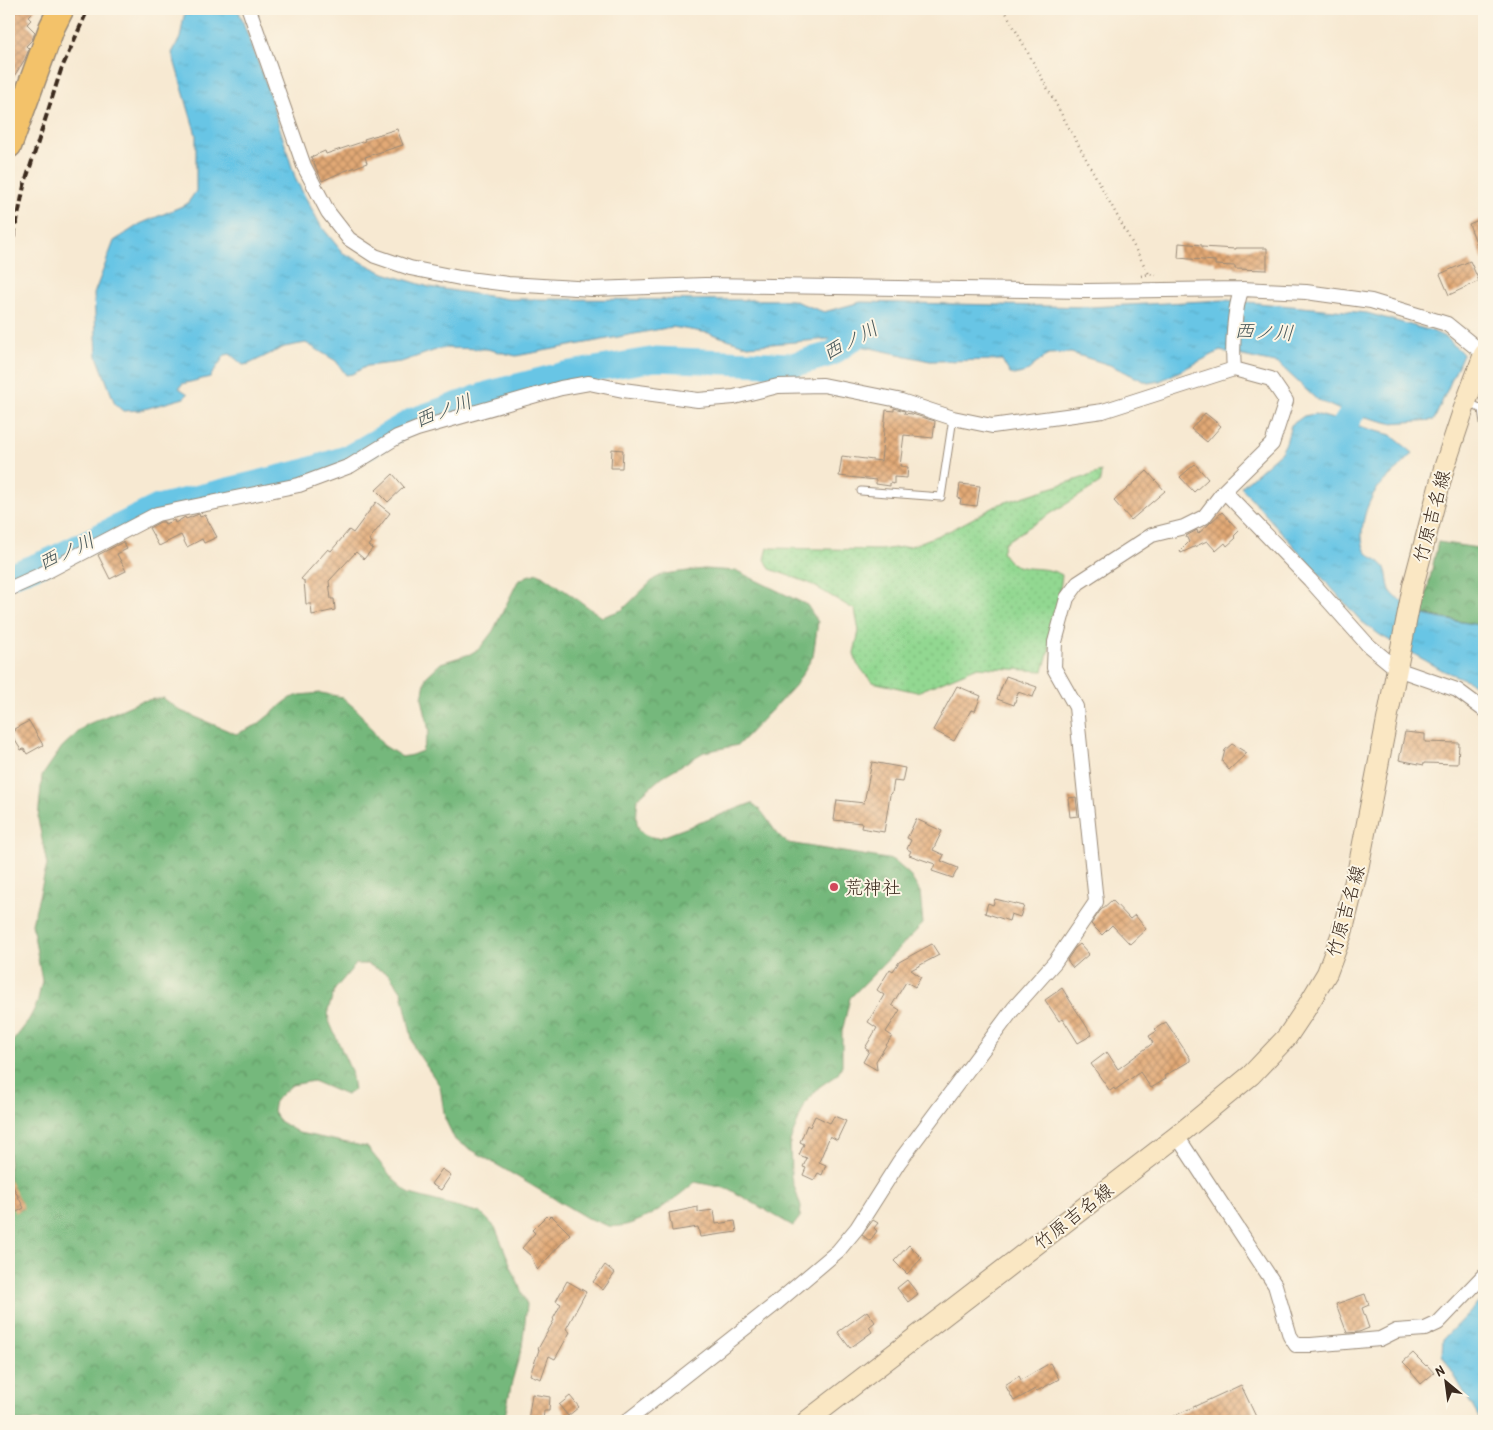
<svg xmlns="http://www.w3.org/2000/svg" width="1493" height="1430" viewBox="0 0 1493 1430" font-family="'Patrick Hand','Klee One',sans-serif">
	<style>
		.grass { fill: url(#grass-dots); stroke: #668158 }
		.forest { fill: url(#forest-crowns); stroke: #58714c }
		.water { fill: url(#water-ripples); stroke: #517882 }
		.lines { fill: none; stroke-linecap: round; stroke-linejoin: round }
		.river { stroke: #67c5e5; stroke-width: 25 }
		.building { fill: url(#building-cross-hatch) }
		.lane-casing { stroke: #998a78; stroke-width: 9 }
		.street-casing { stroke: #998a78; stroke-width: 16 }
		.secondary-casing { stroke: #998a78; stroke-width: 22 }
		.highway-casing { stroke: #998a78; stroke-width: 28 }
		.path { stroke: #998a78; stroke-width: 2.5; stroke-dasharray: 1 4; stroke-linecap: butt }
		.lane { stroke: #fff; stroke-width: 7 }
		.street { stroke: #fff; stroke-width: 14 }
		.secondary { stroke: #fae7c3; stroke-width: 20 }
		.highway { stroke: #f3c26a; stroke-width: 25 }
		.rail { stroke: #3b2a1e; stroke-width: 4; stroke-dasharray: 8 4; stroke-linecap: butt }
		.poi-dot { fill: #d1495b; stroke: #fcf5e5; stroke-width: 2 }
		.labels { text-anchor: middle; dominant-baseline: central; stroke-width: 4; stroke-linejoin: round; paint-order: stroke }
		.street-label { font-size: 19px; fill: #3b2a1e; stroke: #fcf5e5 }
		.poi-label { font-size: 19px; fill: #3b2a1e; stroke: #fcf5e5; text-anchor: start }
		.water-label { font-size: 20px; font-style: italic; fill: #48585a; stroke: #fcf5e5 }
	</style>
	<defs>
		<pattern id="grass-dots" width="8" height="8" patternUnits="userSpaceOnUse" patternTransform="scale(1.25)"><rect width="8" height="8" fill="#92d891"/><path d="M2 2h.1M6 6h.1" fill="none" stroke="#7fba7d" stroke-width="1.8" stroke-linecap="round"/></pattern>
		<pattern id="forest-crowns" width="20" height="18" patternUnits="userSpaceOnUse" patternTransform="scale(1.25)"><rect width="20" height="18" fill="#75b87b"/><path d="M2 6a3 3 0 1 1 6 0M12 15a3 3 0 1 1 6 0" fill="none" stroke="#619664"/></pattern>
		<pattern id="water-ripples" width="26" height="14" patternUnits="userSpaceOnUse" patternTransform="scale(1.25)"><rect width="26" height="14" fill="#67c5e5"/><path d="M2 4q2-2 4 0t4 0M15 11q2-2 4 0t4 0" fill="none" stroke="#5aa9c4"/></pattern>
		<pattern id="building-cross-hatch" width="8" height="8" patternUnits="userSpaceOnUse" patternTransform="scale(1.25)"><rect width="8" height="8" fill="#e2a976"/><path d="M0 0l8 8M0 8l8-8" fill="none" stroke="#b88a60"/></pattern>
	</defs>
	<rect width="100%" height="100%" fill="#fcf5e5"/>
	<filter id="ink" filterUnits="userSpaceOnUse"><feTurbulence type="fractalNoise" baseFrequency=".02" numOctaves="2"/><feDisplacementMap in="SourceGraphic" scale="10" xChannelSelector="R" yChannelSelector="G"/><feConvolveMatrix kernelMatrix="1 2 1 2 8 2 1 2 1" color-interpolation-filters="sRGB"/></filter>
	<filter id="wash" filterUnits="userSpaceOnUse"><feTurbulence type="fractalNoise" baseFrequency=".0096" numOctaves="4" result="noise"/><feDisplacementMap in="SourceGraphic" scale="20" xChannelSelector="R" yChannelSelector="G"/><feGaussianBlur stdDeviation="1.12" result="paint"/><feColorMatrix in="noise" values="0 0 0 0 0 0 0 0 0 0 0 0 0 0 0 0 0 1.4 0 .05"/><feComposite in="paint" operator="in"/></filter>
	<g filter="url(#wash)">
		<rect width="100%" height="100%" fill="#f7e9d2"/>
		<path class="grass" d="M1101,472L1100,483L1005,542L1002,552C1015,577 1039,562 1062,575L1055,629L1043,671L978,667L917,692L872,682L857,664L854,653L859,631L855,610L809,583L770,569L765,559L768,548L880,550L911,546L951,530L1000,504Z"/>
		<path class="forest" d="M1438,542L1484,549V626L1422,614Z
			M704,569L737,571L807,605L818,622L813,656L795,686L738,745L704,752L663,776L638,798C636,820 632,836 659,838L752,803C768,814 772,833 788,843L893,860L909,874L920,892L923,924L850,998L842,1032V1065L838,1074L819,1087L805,1104L790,1141L791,1177L801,1207L800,1217L793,1226L729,1189L695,1182C674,1200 637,1230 609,1226C602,1224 594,1220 587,1218L455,1140L445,1119L440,1086L414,1048L402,992L389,974L367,964H356L335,989L328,1010L329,1021L351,1071L354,1090L346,1095L313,1081L292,1085L275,1100L273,1111L279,1121L299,1133L367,1147L394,1180L410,1194L481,1213L495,1227L527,1305L522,1347L512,1381L504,1421H9V1043L13,1041L27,1023L37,1004L42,981L32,924L47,865L38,819L42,776L62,747L86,725L141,701L163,698L181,711L236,734L257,725L290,698L300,695L321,693L342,697L358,711L383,745L402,757L412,755L422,751L429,731L422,698L426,677L441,663L470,654L480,648L493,631L518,581L527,576L538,573L547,578L602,617L622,610L654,579L664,574Z"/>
		<path class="water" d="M188,9H238L265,81L296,180L321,226L343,253L384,273L429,287L508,299L792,300L824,312L861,302L1089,307L1225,300L1367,313L1432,331L1447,338L1463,354L1434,420L1390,423L1342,411L1316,399L1279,364L1220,351L1160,381L1148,383L1110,365L1071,353L1048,354L1026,372L1015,375L1010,374L1002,360L930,361L829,339L748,346L709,333L672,327L516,356L487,349L442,348L401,362L367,366L352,374L346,375L336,361L306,343L284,347L249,364L243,365L230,354L225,355L210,377L182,384L179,388L188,394L184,398L141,410L123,411L115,404L97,356L94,294L114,241L140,224L187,204L196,191V135L172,53L180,38L184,16Z
			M1315,414L1391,435L1413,453C1401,469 1377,482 1370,501C1364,513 1357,541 1367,553C1372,558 1381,561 1385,568C1388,574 1387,583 1390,590C1394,598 1415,612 1424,615C1443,620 1464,622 1484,626V692L1469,681L1444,671L1380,635L1361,621L1241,487L1281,452L1286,443L1291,425L1304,416Z
			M1484,1297V1421H1481L1442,1355L1443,1339Z"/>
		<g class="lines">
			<path class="river" d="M1328,451L1370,385
				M9,576L51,560L158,507L306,471L349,457L413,420L490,393L564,374L656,359L792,365L831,354L874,324"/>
		</g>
		<g id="blocks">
			<path class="building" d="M9,9H36L28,17L31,20L27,24L35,32L32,40L26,46L29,49L25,59L9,84Z
				M397,129L403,145L365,157L367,163L342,172L322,181L311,157L325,151L326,154L365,141L364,139Z
				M1481,219L1484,226L1483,261L1469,224Z
				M1179,243L1202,245V247L1235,249V248H1267V270L1235,269V266L1215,265V261L1178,258Z
				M1470,261L1479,281L1449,295L1440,274Z
				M894,408L905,411L904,413L912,414L935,421L933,438L904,435L900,466L908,467L907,478L894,477V484L890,483V486L876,484V480L839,476L842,456L881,461L886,410L894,411Z
				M1205,413L1221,426L1207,442L1191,429Z
				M612,449L623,450L622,468H611Z
				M1195,464L1208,479L1194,492L1180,477Z
				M1147,471L1165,491L1131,520L1114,501Z
				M393,474L404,487L388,502L376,490Z
				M960,484L980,486L977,506L960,504L961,499L958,498Z
				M376,502L390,513L369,540L372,542L369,546L373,548L364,559L356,552L329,581L331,599H334L335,610L312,615L311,604H306L304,581L301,579L328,549L331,551L349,530L353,533Z
				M1222,512L1239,531L1234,536L1236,538L1227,546L1225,543L1216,551L1207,541L1181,553L1180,551L1189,542L1186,536L1197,530L1198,534Z
				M199,514L200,517L205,515L217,537L204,543L202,539L187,547L181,535L159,546L149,528L160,522H164L165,524L174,520L175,523L185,517L186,519Z
				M123,542L127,549L117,554L126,571L110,579L98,555Z
				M1006,676L1037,687L1033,697L1018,692L1014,705L997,699Z
				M957,686L981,696L975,711L971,710L954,741L933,730Z
				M29,721L43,745L27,754L24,749L21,750L11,734L15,731L14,729Z
				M1405,732L1425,734V742L1459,743L1458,764L1424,763V765L1399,760Z
				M1232,744L1247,753L1229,770L1222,762L1225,750Z
				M872,762L905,768L902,782L894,781L892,793L890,795L884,832L861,828L862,823L834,820L837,800L864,803Z
				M1076,797L1078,816L1070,817L1068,798Z
				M916,819L942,831L933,850L944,855L941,861L958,868L953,878L932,871L935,864L909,855L911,851L907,849L911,840L907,838Z
				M995,899L1024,906L1020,917L1011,914L1009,921L985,913L988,903L993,905Z
				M1112,900L1130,919L1135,915L1146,929L1130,944L1112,925L1102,935L1091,924L1100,911Z
				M932,944L939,955L911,970L921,977L915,987L906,982L892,1005L900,1010L886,1032L892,1036L876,1061L877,1070L863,1062L869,1051L865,1048L877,1028L868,1022L884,995L877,990L890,969L893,971L899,962Z
				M1080,944L1089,954L1073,968L1067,960L1075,948Z
				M1062,988L1092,1035L1078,1043L1063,1019L1059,1021L1045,1000Z
				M1166,1022L1190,1058V1061L1164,1076L1166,1079L1151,1088L1140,1072L1115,1090L1114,1088L1110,1091L1091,1064L1107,1052L1118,1069L1153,1043L1149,1036L1157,1031L1155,1029Z
				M815,1116L830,1123L834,1116L846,1121L837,1140L830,1136L819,1162L826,1165L822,1175L818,1173L814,1180L803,1175L806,1168L803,1167L807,1158L799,1155L804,1144L800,1142L807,1125L810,1127Z
				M442,1169L451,1175L441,1190L431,1184Z
				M9,1179L24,1208L15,1213L9,1202Z
				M698,1207V1212L714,1210L716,1224L735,1221L737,1232L700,1237L698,1227L672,1231L669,1213Z
				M551,1215L570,1234L537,1270L531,1256L522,1248L535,1233L532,1230L546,1216L548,1218Z
				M873,1220L878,1223L874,1228L877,1231L870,1241L862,1235Z
				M909,1245L922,1258L907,1274L894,1261Z
				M605,1265L615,1273L603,1290L593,1282Z
				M907,1280L918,1294L908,1302L897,1288Z
				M567,1281L586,1292L566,1329L570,1332L555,1359L549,1356L541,1379L530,1375L539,1350L538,1349L554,1320L553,1319L561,1304L556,1301Z
				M1365,1294L1369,1305L1362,1308L1369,1328L1359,1332L1347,1333L1336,1304Z
				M867,1311L875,1322L869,1327L872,1332L850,1348L838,1332Z
				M1413,1353L1426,1366L1427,1365L1434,1373L1421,1384L1411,1372L1412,1371L1403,1362Z
				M1050,1363L1059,1379L1037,1391L1035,1389L1014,1401L1005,1385L1019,1376L1021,1380Z
				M1241,1385L1258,1421H1163Z
				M532,1394L550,1397L549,1411H544L543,1421H528Z
				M570,1396L579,1407L568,1416L559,1405Z"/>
		</g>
	</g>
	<g filter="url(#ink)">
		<use href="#blocks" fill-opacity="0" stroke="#998a78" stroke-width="1"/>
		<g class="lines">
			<defs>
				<path id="lane" d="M1468,403L1482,409L1484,423
					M861,491L941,497L953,418"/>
				<path id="street" d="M249,9L304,166L328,212L349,239L375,256L410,268L460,278L508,284L593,289L705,285L1086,291L1242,289
					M1224,491L1310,580L1368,645L1397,669L1457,690L1484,710
					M9,589L40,575L157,514L299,485L350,466L397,437L417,429L561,388L589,383L623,390L698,400L734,397L778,386L823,385L898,400L953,418L992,426L1103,411L1234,369
					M1177,1136L1275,1285L1290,1336L1296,1345H1311L1380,1339L1396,1331L1425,1329L1438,1323L1484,1275
					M627,1421L773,1306L838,1251L857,1228L899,1162L1014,1008L1055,962L1096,902L1076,707L1054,668L1055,642L1067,598L1078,583L1152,535L1184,527L1204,517L1224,491L1272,444L1286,401L1271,379L1234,369C1232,348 1234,307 1242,289L1306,292L1371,301L1447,324L1484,354"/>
				<path id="secondary" d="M807,1421L1177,1136L1251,1075L1287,1037L1305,1010L1327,973L1342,933L1358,869L1413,586L1444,468L1466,402L1484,354"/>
				<path id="highway" d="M9,145L52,27L61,9"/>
			</defs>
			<use href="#lane" class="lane-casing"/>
			<use href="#street" class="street-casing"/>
			<use href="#secondary" class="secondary-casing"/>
			<use href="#highway" class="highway-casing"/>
			<path class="path" d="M1004,9L1149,274
				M1141,276L1149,274L1156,275"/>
			<use href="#lane" class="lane"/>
			<use href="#street" class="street"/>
			<use href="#secondary" class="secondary"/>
			<use href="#highway" class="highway"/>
			<path class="rail" d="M9,261L24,186L61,70L88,9"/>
		</g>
	</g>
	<circle class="poi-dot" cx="834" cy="887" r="5"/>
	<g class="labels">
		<g class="street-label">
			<text transform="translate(1431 516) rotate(-75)">竹原吉名線</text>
			<text transform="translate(1345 911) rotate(-74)">竹原吉名線</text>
			<text transform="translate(1073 1216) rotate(-38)">竹原吉名線</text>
		</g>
		<g class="poi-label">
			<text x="844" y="887">荒神社</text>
		</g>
		<g class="water-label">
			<text transform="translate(1264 331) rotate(3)">西ノ川</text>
			<text transform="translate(850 340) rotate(-28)">西ノ川</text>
			<text transform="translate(443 410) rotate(-21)">西ノ川</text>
			<text transform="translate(66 551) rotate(-25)">西ノ川</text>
		</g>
	</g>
	<rect width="1493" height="1430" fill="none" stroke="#fcf5e5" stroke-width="30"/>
	<g transform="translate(1446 1382) rotate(331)" stroke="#fcf5e5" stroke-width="4" paint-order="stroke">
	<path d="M0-4L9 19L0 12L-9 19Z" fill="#3b2a1e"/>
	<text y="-8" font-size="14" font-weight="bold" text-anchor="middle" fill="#3b2a1e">N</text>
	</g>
</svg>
